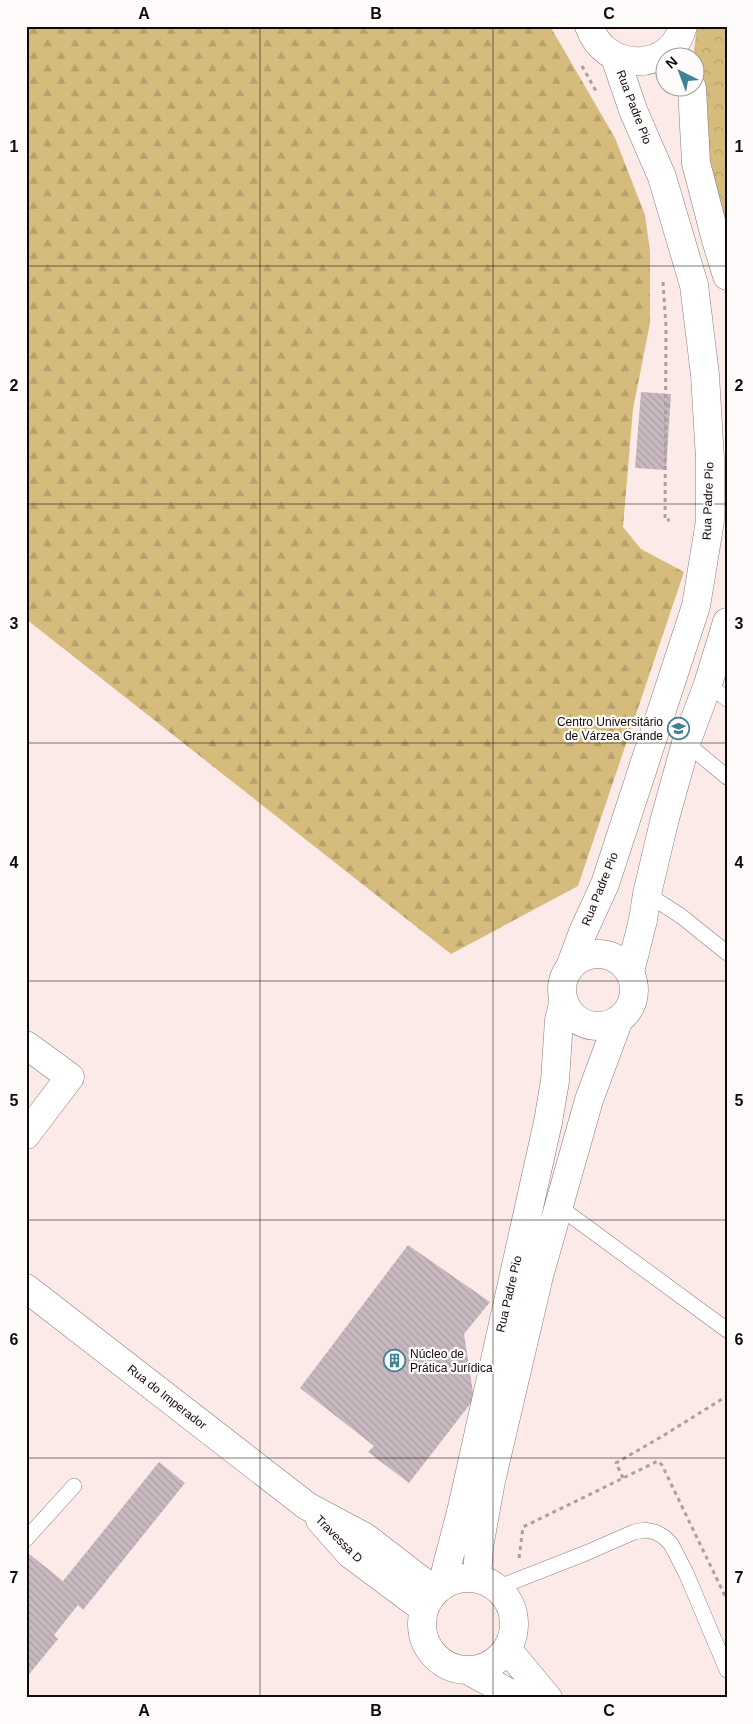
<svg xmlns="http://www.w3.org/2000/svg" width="753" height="1724" viewBox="0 0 753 1724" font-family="Arial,sans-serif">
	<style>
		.forest { fill: url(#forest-firs) }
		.park { fill: url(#park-crowns) }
		.building { fill: url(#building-back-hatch) }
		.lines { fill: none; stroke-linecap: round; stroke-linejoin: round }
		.lane-casing { stroke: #897a78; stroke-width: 16 }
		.street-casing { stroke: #897a78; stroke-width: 29 }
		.path { stroke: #ad9f9e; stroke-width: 3; stroke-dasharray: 4 4; stroke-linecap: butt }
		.lane { stroke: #fff; stroke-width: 15 }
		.street { stroke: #fff; stroke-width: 28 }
		.grid { fill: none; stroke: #100b0a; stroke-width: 1; stroke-opacity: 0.55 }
		.labels { text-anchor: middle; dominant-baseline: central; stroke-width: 4.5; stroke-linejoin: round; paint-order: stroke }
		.street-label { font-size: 12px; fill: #100b0a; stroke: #fffbfb }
		.poi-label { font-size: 12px; fill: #100b0a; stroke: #fffbfb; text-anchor: end }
		.neatline { fill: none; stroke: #100b0a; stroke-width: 2 }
		.grid-label { font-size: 16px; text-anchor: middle; font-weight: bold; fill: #100b0a }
	</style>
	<defs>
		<pattern id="forest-firs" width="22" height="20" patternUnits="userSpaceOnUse" patternTransform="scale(1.25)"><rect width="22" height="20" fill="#d5bc7d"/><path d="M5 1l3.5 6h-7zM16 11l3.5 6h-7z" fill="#b6a06b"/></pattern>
		<pattern id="park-crowns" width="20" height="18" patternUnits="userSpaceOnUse" patternTransform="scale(1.25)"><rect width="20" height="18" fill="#d5bc7d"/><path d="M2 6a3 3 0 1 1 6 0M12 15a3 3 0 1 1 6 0" fill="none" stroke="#b6a06b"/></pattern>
		<pattern id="building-back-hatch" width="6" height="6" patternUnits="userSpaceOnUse" patternTransform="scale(1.25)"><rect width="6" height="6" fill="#c8b9c0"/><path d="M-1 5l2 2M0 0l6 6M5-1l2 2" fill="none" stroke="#ab9ea4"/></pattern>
	</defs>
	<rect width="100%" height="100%" fill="#fceae9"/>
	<path class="forest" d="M26,26H550L615,138L645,215L650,251V323L633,409L623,527L641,549L684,572L578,886L451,954L26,619Z"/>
	<path class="park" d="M697,26H727V226L721,231L703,156L694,51Z"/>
	<path class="building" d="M641,392L671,394L666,470L635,468Z
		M408,1245L490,1302L464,1334L474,1399L409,1483L368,1452L374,1446L300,1388Z
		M159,1462L185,1483L83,1610L78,1605L54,1635L58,1639L26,1678V1556L28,1553L63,1581Z"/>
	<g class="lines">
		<defs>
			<path id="lane" d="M708,684L727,699
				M686,743L727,777
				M647,894L681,916L727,953
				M558,1206L727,1330
				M26,1539L74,1486
				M497,1588L586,1553L634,1532L645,1530L655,1532L664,1537L671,1544L686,1573L727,1670"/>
			<path id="street" d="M589,26C605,73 671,73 683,26
				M692,88L696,163L716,240L727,276
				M562 990a36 36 0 1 1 72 0a36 36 0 1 1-72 0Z
				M570,967L583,932L605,884L696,606L710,521V459L705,375L694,285L662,177L633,110L615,57
				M630,972L643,920L647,894L664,822L686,743L708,684L727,622
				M26,1045L70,1077L26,1135
				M26,1288L307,1506L365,1537L435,1591
				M320,1520L350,1554L424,1609
				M422 1624a46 46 0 1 1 92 0a46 46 0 1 1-92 0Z
				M477,1578L479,1547L491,1481L539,1276L589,1100L619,1019
				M442,1585L462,1508L548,1122L555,1081L559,1020L564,1000
				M507,1649L548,1698
				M469,1671L519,1698"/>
		</defs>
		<use href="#lane" class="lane-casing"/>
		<use href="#street" class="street-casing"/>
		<path class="path" d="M582,66L596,91
			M663,282L666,326L665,520H670
			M666,406L673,405
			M623,1478L616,1463L661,1437L727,1396
			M519,1558L523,1527L658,1461L662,1465L727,1600"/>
		<use href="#lane" class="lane"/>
		<use href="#street" class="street"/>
	</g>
	<path class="grid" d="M260,26V1698M493,26V1698M26,266H727M26,504H727M26,743H727M26,981H727M26,1220H727M26,1458H727"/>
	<defs>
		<symbol id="university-ring" viewBox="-11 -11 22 22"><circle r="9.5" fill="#fffbfb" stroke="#418195" stroke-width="1.5"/><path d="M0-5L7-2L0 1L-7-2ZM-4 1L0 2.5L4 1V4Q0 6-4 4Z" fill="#418195"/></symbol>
		<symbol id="building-ring" viewBox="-11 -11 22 22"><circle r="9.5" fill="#fffbfb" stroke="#418195" stroke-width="1.5"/><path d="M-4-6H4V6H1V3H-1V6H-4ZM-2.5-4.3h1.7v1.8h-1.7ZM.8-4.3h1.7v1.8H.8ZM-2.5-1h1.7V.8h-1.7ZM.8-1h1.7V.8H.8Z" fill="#418195"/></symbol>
	</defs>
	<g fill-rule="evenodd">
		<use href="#university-ring" x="666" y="716" width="25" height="25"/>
		<use href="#building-ring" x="382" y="1348" width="25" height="25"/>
	</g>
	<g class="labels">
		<g class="street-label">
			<text transform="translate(634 107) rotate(69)">Rua Padre Pio</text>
			<text transform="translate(708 501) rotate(-88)">Rua Padre Pio</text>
			<text transform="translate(600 889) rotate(-68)">Rua Padre Pio</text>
			<text transform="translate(509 1294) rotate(-77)">Rua Padre Pio</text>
			<text transform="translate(167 1397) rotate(38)">Rua do Imperador</text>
			<text transform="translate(339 1539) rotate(45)">Travessa D</text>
		</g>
		<g class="poi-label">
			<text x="663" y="722">Centro Universitário<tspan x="663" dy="14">de Várzea Grande</tspan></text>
			<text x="410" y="1354" text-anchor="start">Núcleo de<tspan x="410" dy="14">Prática Jurídica</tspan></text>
		</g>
	</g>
	<rect width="753" height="1724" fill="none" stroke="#fffbfb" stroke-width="55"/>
	<g transform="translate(680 72) rotate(318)"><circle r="24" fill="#fffbfb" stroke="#9f9b9b"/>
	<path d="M0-4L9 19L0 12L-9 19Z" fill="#418195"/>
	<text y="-8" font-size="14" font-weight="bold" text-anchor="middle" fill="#100b0a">N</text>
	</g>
	<rect x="28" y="28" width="698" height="1668" class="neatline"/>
	<g class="grid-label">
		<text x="144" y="19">A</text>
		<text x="376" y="19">B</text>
		<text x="609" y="19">C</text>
		<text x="14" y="152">1</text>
		<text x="739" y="152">1</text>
		<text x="14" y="391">2</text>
		<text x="739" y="391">2</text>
		<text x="14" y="629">3</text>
		<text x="739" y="629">3</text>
		<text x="14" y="868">4</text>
		<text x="739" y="868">4</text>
		<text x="14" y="1106">5</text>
		<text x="739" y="1106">5</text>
		<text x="14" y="1345">6</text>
		<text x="739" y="1345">6</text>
		<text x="14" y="1583">7</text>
		<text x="739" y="1583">7</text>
		<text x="144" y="1716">A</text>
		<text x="376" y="1716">B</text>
		<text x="609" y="1716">C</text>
	</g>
</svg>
